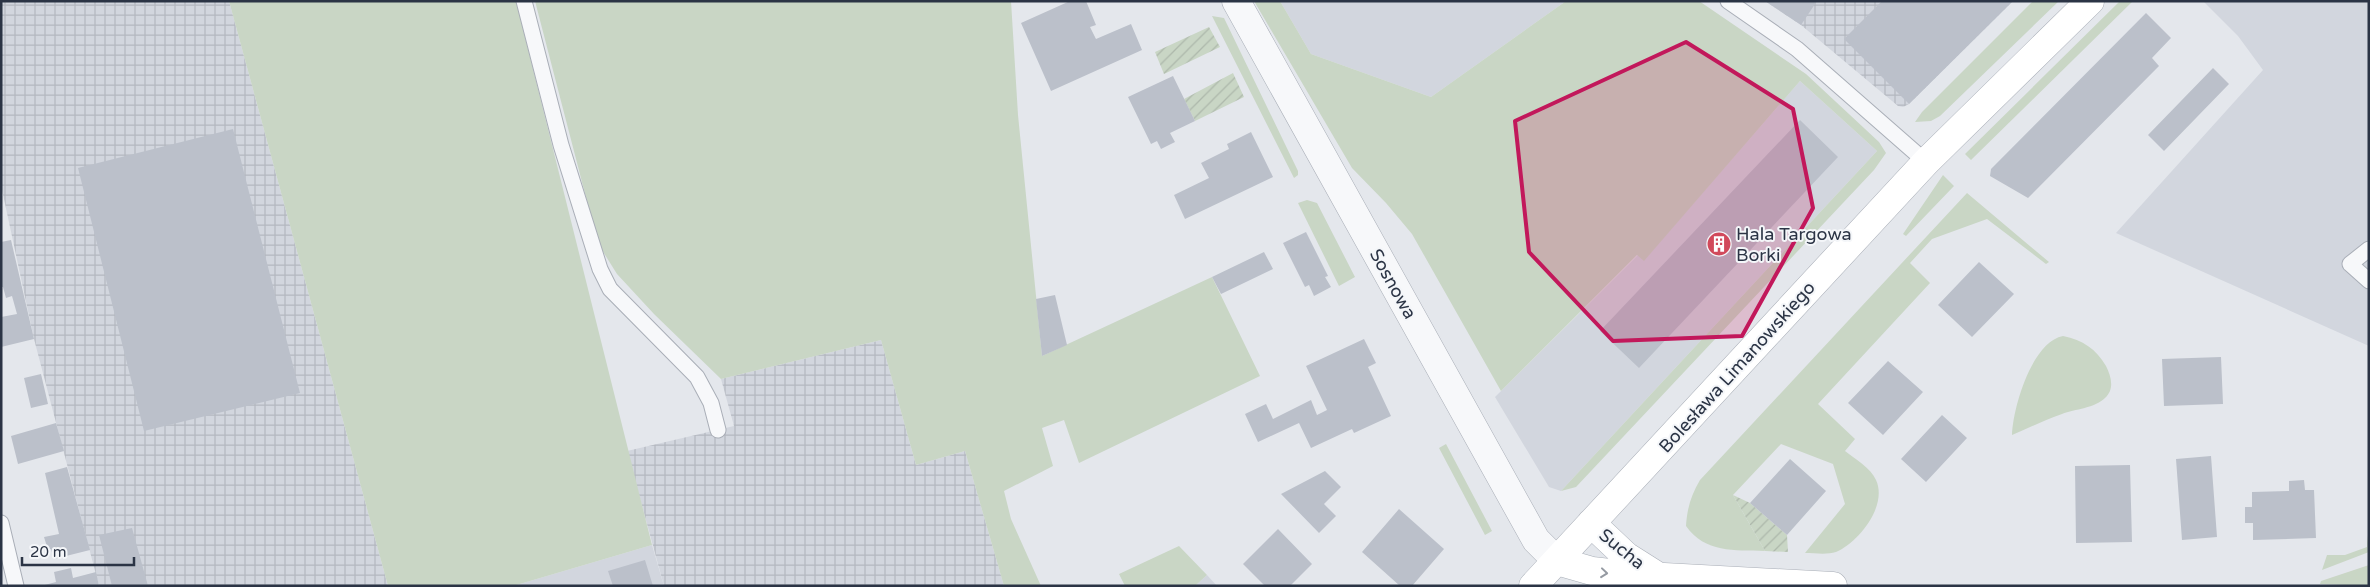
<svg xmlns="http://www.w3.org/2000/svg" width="2370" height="587" viewBox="0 0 2370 587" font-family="'Varela Round',sans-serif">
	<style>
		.built { fill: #d2d6de }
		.industrial { fill: url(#industrial-grid) }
		.grass { fill: #c9d6c5 }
		.garden { fill: url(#garden-furrows) }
		.building { fill: #bbc0ca }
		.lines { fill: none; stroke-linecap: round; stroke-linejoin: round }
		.lane-casing { stroke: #a9aeb7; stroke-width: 17 }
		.street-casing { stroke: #a9aeb7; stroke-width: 29 }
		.secondary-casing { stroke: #a9aeb7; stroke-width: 29 }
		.lane { stroke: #f7f8fa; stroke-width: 15 }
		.street { stroke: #f7f8fa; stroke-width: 28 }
		.secondary { stroke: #fff; stroke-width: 28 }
		.oneway { stroke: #959aa2 }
		.marked { fill: #c2185b; fill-opacity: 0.2; stroke: #c2185b; stroke-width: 4; stroke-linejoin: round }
		.labels { text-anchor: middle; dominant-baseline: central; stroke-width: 4; stroke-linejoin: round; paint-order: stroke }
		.poi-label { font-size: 18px; fill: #2b3445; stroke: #f4f6f9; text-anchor: start }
		.street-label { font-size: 18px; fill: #2b3445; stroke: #f4f6f9 }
	</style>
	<defs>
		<pattern id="industrial-grid" width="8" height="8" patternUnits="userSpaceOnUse" patternTransform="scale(1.25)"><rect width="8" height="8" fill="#d2d6de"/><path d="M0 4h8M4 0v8" fill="none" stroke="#b4b8c0"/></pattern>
		<pattern id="garden-furrows" width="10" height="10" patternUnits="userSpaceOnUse" patternTransform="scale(1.25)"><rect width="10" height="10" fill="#c9d6c5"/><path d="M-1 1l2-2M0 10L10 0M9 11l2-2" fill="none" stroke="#adb8ab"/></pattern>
	</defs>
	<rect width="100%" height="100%" fill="#e4e7ec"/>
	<path class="built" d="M1280,1H1566L1431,97L1311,54Z
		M2203,1H2369V346L2116,233L2263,70L2238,36Z
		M1800,81L1877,151L1561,491L1549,487L1495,397L1638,255L1644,260Z
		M652,545L664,586H513Z
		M1207,575L1217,586H1195Z"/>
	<path class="industrial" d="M1,1H229L388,586H99L34,339L1,185Z
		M1765,1H2013L1909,104L1903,107L1898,106L1801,25Z
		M881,340L916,465L965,451L1004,586H664L627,451L734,426L721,379Z"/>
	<path class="grass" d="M229,1H516L652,545L513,586H388Z
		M535,1H1011L1018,115L1042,356L1212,277L1260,376L1079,463L1064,420L1042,428L1053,466L1004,491L1011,519L1041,586H1004L965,451L916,465L881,340L721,379L654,314L617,274L602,250L589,209Z
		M1254,1H1280L1311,54L1431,97L1566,1H1699L1806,74L1879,142L1886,153L1874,170L1576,487L1561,491L1877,151L1800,81L1644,261L1637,255L1501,391L1412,234L1386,203L1352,168Z
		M2033,1H2059L1940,116L1931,121L1915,122L1922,112Z
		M2120,1H2133L1971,160L1965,154Z
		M1212,16L1224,18L1298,171V175L1294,178Z
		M1943,175L1954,186L1906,236L1903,234Z
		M1967,193L2049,262L2046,264L1987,219L1932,239L1910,263L1930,283L1818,404L1855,439L1845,451C1855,459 1871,468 1876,480C1888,506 1858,543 1836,552C1827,555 1814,553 1805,553L1845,504L1833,464L1781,444L1733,495L1765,551C1734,550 1705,553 1686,526C1687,509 1691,495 1700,480Z
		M1307,200L1317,203L1355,277L1339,286L1298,203Z
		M2063,336C2083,340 2096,349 2106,366C2111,376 2115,389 2105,398C2095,408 2075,409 2062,414C2045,420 2028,428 2012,435C2013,407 2032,342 2063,336Z
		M1446,444L1492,531L1485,535L1439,448Z
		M2367,535L2369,552L2322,570L2327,555H2345L2367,547Z
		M1179,546L1207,575L1195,586H1125L1119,574Z
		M2369,565V586L2320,584L2321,581Z"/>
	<path class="garden" d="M1209,27L1220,47L1164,74L1155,52Z
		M1233,73L1244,97L1195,121L1184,99Z
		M1733,495L1750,503L1787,535L1788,552L1765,551Z"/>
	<path class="building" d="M1070,1H1086L1096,25L1090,27L1096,39L1131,24L1142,50L1051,91L1021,23Z
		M1765,1H1817L1801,25Z
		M1882,1H2013L1909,104L1844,39Z
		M2146,13L2171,38L2152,58L2159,66L2028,198L1990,176L1991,169Z
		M2213,68L2229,84L2164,151L2148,135Z
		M1173,76L1195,121L1170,133L1175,142L1161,149L1157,141L1151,144L1128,97Z
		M1800,120L1838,157L1639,368L1600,331Z
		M233,129L300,393L144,431L78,168Z
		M1251,132L1273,177L1185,219L1174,195L1209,178L1201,163L1229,149L1227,144Z
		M1306,232L1328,276L1325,277L1331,287L1314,296L1309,285L1305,287L1283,243Z
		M11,240L34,339L1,347V317L17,314L12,296L6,298L3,287H1V242Z
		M1264,252L1273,269L1221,294L1212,277Z
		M1979,262L2014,294L1972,337L1938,305Z
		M1055,295L1067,345L1042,356L1036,299Z
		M1364,339L1376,363L1368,367L1391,416L1354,433L1352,429L1311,448L1299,423L1258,442L1245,414L1266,404L1273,419L1311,400L1317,415L1327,410L1306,366Z
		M2221,357L2223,404L2164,406L2162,359Z
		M1888,361L1923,392L1883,435L1848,403Z
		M41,374L48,404L31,408L24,378Z
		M1942,415L1967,438L1926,482L1901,459Z
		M56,423L64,451L18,464L11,436Z
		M2211,456L2217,537L2182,540L2176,459Z
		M1790,459L1826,491L1787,535L1750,503Z
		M2130,465L2132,542L2076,543L2075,466Z
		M67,467L90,550L54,559L51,549L48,550L44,537L59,534L45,473Z
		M1325,471L1341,487L1324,504L1336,516L1319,533L1281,494Z
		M2304,480L2305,490H2314L2316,538L2253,540V523H2245V507H2252V492L2289,491V481Z
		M1399,509L1444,549L1412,586H1400L1362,552Z
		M132,528L148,586H112L99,535Z
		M1278,529L1312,564L1290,586H1265L1243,564Z
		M645,560L653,586H613L608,571Z
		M71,568L73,578L96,572L99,586H41L56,582L54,572Z"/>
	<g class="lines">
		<defs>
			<path id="lane" d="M524,1L561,145L600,269L610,289L697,377L711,403L718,430
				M1728,1L1797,49L1926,162
				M2369,249L2350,264L2369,281
				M1,523L16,586"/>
			<path id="street" d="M1236,1L1536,540L1557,561"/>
			<path id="secondary" d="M1591,523L1626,556L1656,575
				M1557,561L1592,571L1627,575L1833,586
				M1533,586L1926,162L2090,1"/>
		</defs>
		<use href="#lane" class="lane-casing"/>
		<use href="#street" class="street-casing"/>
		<use href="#secondary" class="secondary-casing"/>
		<use href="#lane" class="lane"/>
		<use href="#street" class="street"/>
		<use href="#secondary" class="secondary"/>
	</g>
	<defs><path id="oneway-chevron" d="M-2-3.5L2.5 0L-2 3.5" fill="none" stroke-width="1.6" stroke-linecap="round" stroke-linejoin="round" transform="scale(1.25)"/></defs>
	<use class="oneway" href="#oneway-chevron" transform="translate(1604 573) rotate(6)"/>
	<path class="marked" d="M1686,42L1793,109L1813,208L1742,336L1613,341L1529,252L1515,121Z"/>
	<defs>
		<symbol id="building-disc" viewBox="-11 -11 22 22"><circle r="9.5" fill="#d1495b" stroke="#f4f6f9"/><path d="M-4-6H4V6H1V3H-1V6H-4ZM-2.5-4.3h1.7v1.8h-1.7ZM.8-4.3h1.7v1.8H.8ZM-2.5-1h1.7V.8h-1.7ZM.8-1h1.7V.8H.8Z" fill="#fff"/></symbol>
	</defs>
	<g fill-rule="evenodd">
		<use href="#building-disc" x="1705" y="230" width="28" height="28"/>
	</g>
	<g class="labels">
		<g class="poi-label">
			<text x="1736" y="234">Hala Targowa<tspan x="1736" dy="21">Borki</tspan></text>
		</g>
		<g class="street-label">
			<text transform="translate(1393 284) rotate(61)">Sosnowa</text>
			<text transform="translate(1737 367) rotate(-48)">Bolesława Limanowskiego</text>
			<text transform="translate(1622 549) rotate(39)">Sucha</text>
		</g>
	</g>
	<rect width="2370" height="587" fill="none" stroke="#2b3445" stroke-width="5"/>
	<path d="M22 557v8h112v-8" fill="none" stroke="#2b3445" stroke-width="2.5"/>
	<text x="30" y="557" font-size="15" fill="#2b3445" stroke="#f4f6f9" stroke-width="4" paint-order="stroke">20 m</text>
</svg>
